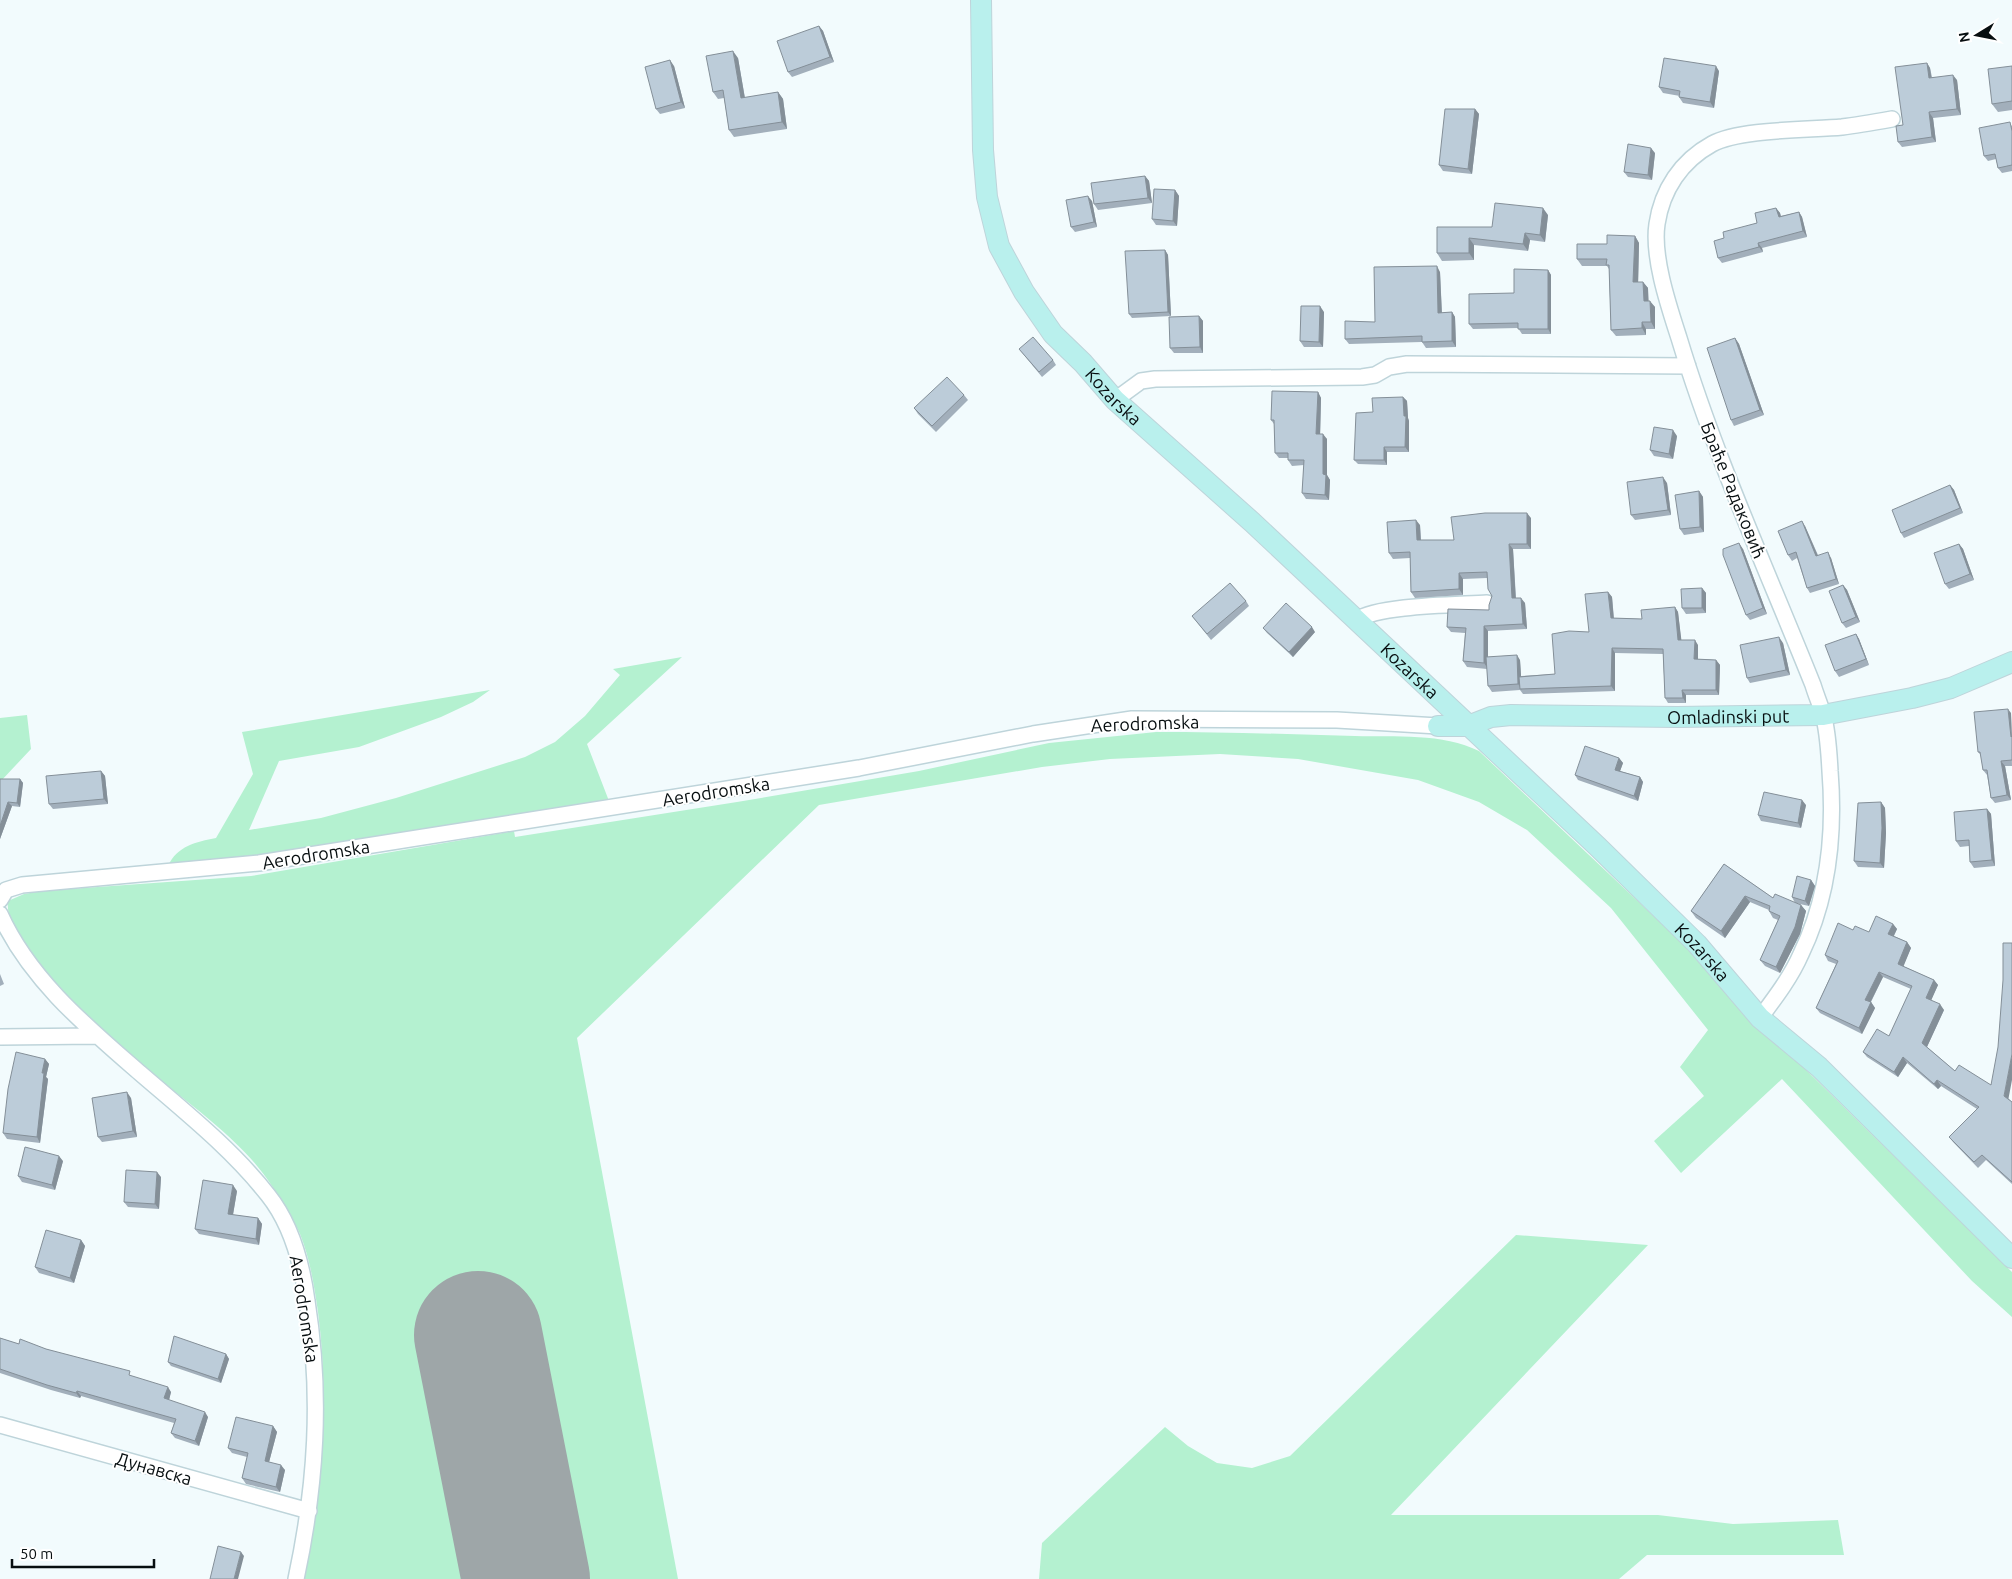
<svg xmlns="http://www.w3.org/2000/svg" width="2012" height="1579" viewBox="0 0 2012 1579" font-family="Ubuntu,sans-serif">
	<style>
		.green { fill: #b4f1d0 }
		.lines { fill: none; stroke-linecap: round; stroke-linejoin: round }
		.runway { stroke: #9ea6a8; stroke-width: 128 }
		.street-casing { stroke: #bed4da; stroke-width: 18 }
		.secondary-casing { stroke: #bed4da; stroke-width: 22 }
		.street { stroke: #fff; stroke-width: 15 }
		.secondary { stroke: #b9f0ed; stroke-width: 20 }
		.wall { fill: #a2afbb }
		.shaded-wall { fill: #848f98 }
		.building { fill: #bcccd9; stroke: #848f98 }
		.labels { text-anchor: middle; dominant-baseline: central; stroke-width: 4; stroke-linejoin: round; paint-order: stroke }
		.street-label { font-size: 18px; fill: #070e10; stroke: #fff }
	</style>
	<rect width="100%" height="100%" fill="#f2fbfd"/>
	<path class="green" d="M682,657L587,744L609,801L266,856L168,866C177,846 196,842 216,838L253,774L242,732L490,690L473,702L441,717L359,747L279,761L249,830L321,818L396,798L525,757L555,742L585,716L620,675L613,669Z
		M27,715L31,749L0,782V718Z
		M1156,732C1222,732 1288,734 1355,736C1395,737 1443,733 1479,751L1700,960L1798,1062L2012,1272V1317L1972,1281L1782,1079L1681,1173L1654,1141L1704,1096L1680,1067L1708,1030L1611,908L1527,830L1479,802L1418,780L1298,759L1220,754L1110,759L1042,767L819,805L577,1038L678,1579H303C321,1489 330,1404 318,1312C314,1285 310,1259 300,1234C291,1213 267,1176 252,1160C216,1120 171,1091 130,1055C91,1022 51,985 24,941C16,929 6,916 8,901L24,894L42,891L251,876L514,831L515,837L737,802L919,771L1049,743Z
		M1516,1235L1648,1245L1391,1515H1658L1733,1524L1838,1520L1844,1555H1647L1619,1579H1039L1042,1543L1165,1427L1188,1446L1217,1463L1252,1468L1290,1456Z"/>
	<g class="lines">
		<path class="runway" d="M478,1335L526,1579"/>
		<defs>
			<path id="street" d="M1115,400L1141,381L1155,379L1362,377L1375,375L1389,367L1407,364L1688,366
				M1357,620C1378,605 1458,605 1487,603
				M0,900L6,890L22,885L259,863L859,768L1033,734L1132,719L1337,720L1438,726
				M0,914C29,979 87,1027 140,1073C184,1111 232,1149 268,1195C292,1225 302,1264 307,1301C322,1396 316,1486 296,1579
				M1760,1018C1775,998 1791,977 1801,954C1829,896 1835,834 1830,771C1829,752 1828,732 1823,714C1820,704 1816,695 1813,685C1767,570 1715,457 1679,338C1669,307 1652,257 1657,224C1662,190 1681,161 1712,144C1739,129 1809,130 1842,127C1858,125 1875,122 1892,119
				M0,1037L97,1036
				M0,1425L309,1511"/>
			<g id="secondary">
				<path id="s1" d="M981,0L983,150L987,197L999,246L1024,292L1053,334L1083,363L1115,400L1252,522L1597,846L1697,944L1760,1018L1819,1067L2012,1258"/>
				<path id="s2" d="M1438,726H1468L1491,717L1511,715L1677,717L1823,715L1912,698L1951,688L2012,662"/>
			</g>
		</defs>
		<use href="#street" class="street-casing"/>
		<use href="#secondary" class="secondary-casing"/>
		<use href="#street" class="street"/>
		<use href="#secondary" class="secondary"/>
	</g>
	<path class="wall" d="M819,26L823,31L834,62L792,77L788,72Z
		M738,58L745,98L778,92L783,99L787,129L734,137L729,130L724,98L718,99L713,92Z
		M1927,63L1930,68L1932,77L1957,80L1961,115L1933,118L1936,142L1902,147L1898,142L1903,125Z
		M674,66L685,108L660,114L656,109Z
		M2012,66V110L1998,112L1992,104Z
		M1719,71L1714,108L1683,103L1679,97L1680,96L1663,93L1659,87Z
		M1475,109L1479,114L1472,174L1443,171L1439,165Z
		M2012,125V171L2002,173L1998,168L1996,159L1988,161L1984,156Z
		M1655,153L1652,180L1628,177L1624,172Z
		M1145,176L1149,181L1152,203L1098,210L1094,204Z
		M1175,190L1179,196L1177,226L1156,225L1152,219Z
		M1092,201L1097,227L1075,232L1071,227Z
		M1776,208L1780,213L1781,216L1799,212L1802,217L1807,237L1762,248L1763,252L1722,263L1718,258L1724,238L1757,223Z
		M1548,215L1545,242L1530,240L1528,251L1474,245V260L1442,261L1437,253L1492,227Z
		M1635,236L1639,243L1638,282H1643L1648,288V301L1655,307V329H1646V335L1616,336L1611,330L1609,269L1607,266H1582L1577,259L1607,244Z
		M1165,250L1168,255L1171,316L1132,318L1129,314Z
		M1548,270L1551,275V334H1522L1518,328L1473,329L1469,324Z
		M1440,272L1442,313L1452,312L1455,317L1456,347L1426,348L1422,342L1349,344L1345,339L1375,322Z
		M1324,312L1323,347H1304L1300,341Z
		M1199,316L1203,321V353H1174L1170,348Z
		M1735,338L1739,344L1764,415L1734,426L1731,420Z
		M1019,349L1053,360L1056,365L1042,377Z
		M1318,392L1321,398L1320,434L1327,439V475L1330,480L1329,500L1306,499L1302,493L1304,465L1292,466L1288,460V458H1279L1275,453L1274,424L1271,420Z
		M964,395L968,400L936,432L918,414L914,408Z
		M1403,397L1407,401L1408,418L1409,421V452H1387V465L1358,464L1354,460L1373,412Z
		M1677,436L1673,459L1654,456L1650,450Z
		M1667,483L1671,515L1635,520L1631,515Z
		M1950,485L1954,490L1963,513L1904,538L1901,533Z
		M1699,491L1703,497L1704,532L1684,535L1680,529Z
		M1531,518V549H1513L1516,598L1525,603L1527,629L1488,631V657L1520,660L1521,676L1555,674L1589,632L1608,592L1612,597L1614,618L1642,619L1675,607L1678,612L1681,640L1698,645V659L1716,660L1720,665L1719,695H1686V703H1668L1665,698L1663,654L1615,653V691L1523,694L1520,690L1492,692L1488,686L1487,669L1467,667L1463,661L1465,633L1451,632L1447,627L1489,610L1492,596L1487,578L1463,579V595L1415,598L1411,592L1410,558L1393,559L1389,553L1420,525L1421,540H1454Z
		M1805,526L1818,555L1831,558L1839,584L1810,593L1807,588L1797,558L1792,561L1788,555Z
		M1959,544L1963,549L1974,580L1949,589L1945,584Z
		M1743,549L1767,614L1750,620L1746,615Z
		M1843,585L1847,590L1860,622L1846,628L1842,623Z
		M1702,588L1706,593V613L1686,614L1682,608Z
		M1246,601L1249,606L1211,640L1192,616Z
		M1263,628L1315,632L1293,657L1267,633Z
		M1856,634L1859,639L1869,665L1839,677L1835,671Z
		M1783,643L1790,675L1750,683L1747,678Z
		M2011,713L2012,766H2005L2011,800L1995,803L1991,798L1987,775L1983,770L1981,755L1978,752Z
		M1619,758L1623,763L1620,771L1640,777L1643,782L1638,801L1578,780L1575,775Z
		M101,771L105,776L108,804L53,809L49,804Z
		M0,779H20L23,783L20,807L12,806L0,839Z
		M1881,802L1885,808L1886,833L1884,868L1858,867L1854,861Z
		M1806,805L1801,828L1761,821L1758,815Z
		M1987,809L1991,814L1995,866L1974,868L1970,862L1969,846L1960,847L1956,841Z
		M1724,864L1773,898L1801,905L1806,911L1800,934L1780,973L1765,966L1760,960L1778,920L1773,918L1769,911V910L1750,902L1725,938L1696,918L1691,911Z
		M1811,880L1815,886L1809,906L1795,903L1792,897Z
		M1893,924L1897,929L1894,936L1907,942L1911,948L1903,966L1934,980L1938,985L1931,1000L1944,1010L1927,1047L1955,1071L2009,1099L2012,1102V1184L1986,1160L1978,1168L1953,1142L1949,1137L1977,1109L1941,1086L1938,1089L1907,1063L1898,1077L1867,1057L1863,1052L1889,1036L1911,989L1883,977L1871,1002L1875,1008L1862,1034L1820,1013L1816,1008L1836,964L1828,961L1825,955L1853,930L1869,932Z
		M0,974L4,984L0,986Z
		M45,1059L49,1064L46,1077L48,1079L40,1143L7,1139L3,1133Z
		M131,1098L137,1137L102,1142L98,1137Z
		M63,1161L55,1190L22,1182L18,1176Z
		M161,1177L159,1209L128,1207L124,1202Z
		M237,1191L233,1215L258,1218L262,1224L259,1245L199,1234L195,1229Z
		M81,1240L85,1246L74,1283L39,1273L35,1267Z
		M0,1338L19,1344L46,1349L133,1377L171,1392L169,1400L208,1417L199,1446L175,1438L171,1433L174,1423L81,1396L80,1398L51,1390L0,1373Z
		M226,1354L229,1359L221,1383L171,1366L168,1362Z
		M273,1426L277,1432L269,1462L285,1470L280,1492L246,1484L242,1478L247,1457L232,1453L228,1448Z"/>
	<path class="shaded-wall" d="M819,26L823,31L834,62L830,57Z
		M733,51L738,58L746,105L741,98Z
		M670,60L674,66L685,108L681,102Z
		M1927,63L1930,68L1932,83L1929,78Z
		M1716,66L1719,71L1714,108L1710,102Z
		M1953,75L1957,80L1961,115L1957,109Z
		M778,92L783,99L787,129L782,122Z
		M1475,109L1479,114L1472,174L1468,169Z
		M1929,112L1933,118L1936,142L1932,137Z
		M1651,148L1655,153L1652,180L1648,175Z
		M1145,176L1149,181L1152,203L1148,198Z
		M1175,190L1179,196L1177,226L1173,221Z
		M1088,196L1092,201L1097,227L1094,222Z
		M1543,208L1548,215L1545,242L1540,235Z
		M1776,208L1780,213L1782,222L1779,217Z
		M1799,212L1802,217L1807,237L1803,231Z
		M1525,233L1530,240L1528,251L1523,244Z
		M1635,236L1639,243L1638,289L1633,282Z
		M1469,238L1474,245V260L1469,253Z
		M1758,243L1762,248L1763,252L1759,247Z
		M1165,250L1168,255L1171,316L1168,312Z
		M1437,266L1440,272L1442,318L1438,313Z
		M1548,270L1551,275V334L1548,329Z
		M1643,282L1648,288L1649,308L1644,301Z
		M1650,301L1655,307V329L1651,322Z
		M1320,306L1324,312L1323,347L1319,342Z
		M1452,312L1455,317L1456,347L1452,341Z
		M1199,316L1203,321V353L1200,347Z
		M1642,322L1646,329V335L1642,328Z
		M1735,338L1739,344L1764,415L1760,410Z
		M1318,392L1321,398L1320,440L1316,434Z
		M1403,397L1407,401L1408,418L1409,421V452L1405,447Z
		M1673,430L1677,436L1673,459L1669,454Z
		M1323,434L1327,439V475L1330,480L1329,500L1325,495L1323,474Z
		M1384,447L1387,452V465L1384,460Z
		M1663,477L1667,483L1671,515L1668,510Z
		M1950,485L1954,490L1963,513L1960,508Z
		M1699,491L1703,497L1704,532L1700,527Z
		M1527,513L1531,518V549L1527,544Z
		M1416,520L1420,525L1421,545L1417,540Z
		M1802,521L1805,526L1820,561L1816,556Z
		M1739,543L1743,549L1767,614L1763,608Z
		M1509,544L1513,549L1516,604L1512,598Z
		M1959,544L1963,549L1974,580L1970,574Z
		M1828,552L1831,558L1839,584L1836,579Z
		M1459,573L1463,579V595L1459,589Z
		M1843,585L1847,590L1860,622L1856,617Z
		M1702,588L1706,593V613L1702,608Z
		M1608,592L1612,597L1614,623L1611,618Z
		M1521,598L1525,603L1527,629L1523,624Z
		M1675,607L1678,612L1682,645L1678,640Z
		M1484,626L1488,631V669L1484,663Z
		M1312,627L1315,632L1293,657L1289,652Z
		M1856,634L1859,639L1869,665L1866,659Z
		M1779,637L1783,643L1790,675L1786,670Z
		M1695,640L1698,645V664L1694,659Z
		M1612,648L1615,653V691L1611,686Z
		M1517,655L1520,660L1522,690L1518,684Z
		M1716,660L1720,665L1719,695L1716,690Z
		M1682,690L1686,695V703L1683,698Z
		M2008,709L2011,713L2012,738L2011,737Z
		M1619,758L1623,763L1619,774L1615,770Z
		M2001,761L2005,766L2011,800L2007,795Z
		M101,771L105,776L108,804L104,799Z
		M1640,777L1643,782L1638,801L1634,796Z
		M20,779L23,783L20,807L17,803Z
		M1802,800L1806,805L1801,828L1798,823Z
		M8,802L12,806L0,839V826Z
		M1881,802L1885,808L1886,833L1884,868L1880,863Z
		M1987,809L1991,814L1995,866L1992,860Z
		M1811,880L1815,886L1809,906L1805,901Z
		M1745,896L1750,902L1725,938L1721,931Z
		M1801,905L1806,911L1800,934L1780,973L1776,967Z
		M1893,924L1897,929L1892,939L1888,934Z
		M1907,942L1911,948L1902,970L1898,964Z
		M1879,972L1883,977L1869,1005L1865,1000Z
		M1934,980L1938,985L1930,1003L1926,998Z
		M1871,1002L1875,1008L1862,1034L1859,1028Z
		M1940,1004L1944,1010L1926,1049L1922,1043Z
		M2012,1054V1080L2008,1101L2004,1096Z
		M1903,1057L1907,1063L1898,1077L1894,1072Z
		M45,1059L49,1064L46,1077L48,1079L40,1143L37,1137L42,1073Z
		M1937,1080L1941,1086L1938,1089L1934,1084Z
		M127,1092L131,1098L137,1137L133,1131Z
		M59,1156L63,1161L55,1190L52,1185Z
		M157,1172L161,1177L159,1209L155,1204Z
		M233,1185L237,1191L232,1220L228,1214Z
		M258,1218L262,1224L259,1245L256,1239Z
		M81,1240L85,1246L74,1283L70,1278Z
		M226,1354L229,1359L221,1383L218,1379Z
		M168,1387L171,1392L168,1404L164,1398Z
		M77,1391L81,1396L80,1398L76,1393Z
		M205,1412L208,1417L199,1446L195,1441Z
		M273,1426L277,1432L268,1466L265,1461Z
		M281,1465L285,1470L280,1492L276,1487Z
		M241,1552L244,1556L238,1579H234Z"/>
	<path class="building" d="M819,26L830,57L788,72L777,41Z
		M733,51L741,98L778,92L782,122L729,130L723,90L713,92L706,56Z
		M1664,58L1716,66L1710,102L1679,97L1680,91L1659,87Z
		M670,60L681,102L656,109L645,67Z
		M1927,63L1929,78L1953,75L1957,109L1929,112L1932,137L1898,142L1896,126L1903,125L1895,67Z
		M2012,66V101L1992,104L1988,69Z
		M1445,109H1475L1468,169L1439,165Z
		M2010,122L2012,131V165L1998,168L1995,154L1984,156L1979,128Z
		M1628,144L1651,148L1648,175L1624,172Z
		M1145,176L1148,198L1094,204L1091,183Z
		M1154,189L1175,190L1173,221L1152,219Z
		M1088,196L1094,222L1071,227L1066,200Z
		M1495,203L1543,208L1540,235L1525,233L1523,244L1469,238V253H1437V227H1492Z
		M1776,208L1779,217L1799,212L1803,231L1758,243L1759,247L1718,258L1714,241L1724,238L1723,232L1757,223L1755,213Z
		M1607,235L1635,236L1633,282H1643L1644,301H1650L1651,322H1642V328L1611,330L1609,265H1606L1607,259H1577V244H1607Z
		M1165,250L1168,312L1129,314L1125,251Z
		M1437,266L1438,313L1452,312V341L1422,342V336L1345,339V321L1375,322L1374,267Z
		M1514,269L1548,270V329H1518V323L1469,324V294L1514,293Z
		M1301,306H1320L1319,342L1300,341Z
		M1199,316L1200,347L1170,348L1169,317Z
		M1033,337L1053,360L1039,372L1019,349Z
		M1735,338L1760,410L1731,420L1707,348Z
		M947,377L964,395L932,426L914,408Z
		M1272,391L1318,392L1316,434H1323V474L1326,475L1325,495L1302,493L1304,460H1288V453H1275L1274,420H1271Z
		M1403,397L1404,416H1406L1405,447H1384V460H1354L1356,413L1373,412L1372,398Z
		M1654,427L1673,430L1669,454L1650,450Z
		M1663,477L1668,510L1631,515L1627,482Z
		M1950,485L1960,508L1901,533L1892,510Z
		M1699,491L1700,527L1680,529L1675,495Z
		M1485,513H1527V544H1509L1512,598H1521L1523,624L1484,626V663L1463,661L1466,628L1447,627L1448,609L1489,610V605L1492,596L1488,589L1487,572L1459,573V589L1411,592L1410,552L1389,553L1387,522L1416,520L1417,540H1454L1451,517Z
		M1802,521L1816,556L1828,552L1836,579L1807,588L1796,552L1788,555L1778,531Z
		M1739,543L1763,608L1746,615L1723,555V549Z
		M1959,544L1970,574L1945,584L1934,553Z
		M1230,583L1246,601L1207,634L1192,616Z
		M1843,585L1856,617L1842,623L1829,591Z
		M1702,588V608H1682L1681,589Z
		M1608,592L1611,618L1642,619L1641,610L1675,607L1678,640H1695L1694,659L1716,660V690H1682L1683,698H1665L1663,649L1612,648L1611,686L1520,689L1519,677L1555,674L1552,634L1569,631L1589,632L1585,594Z
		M1286,603L1312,627L1289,652L1263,628Z
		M1856,634L1866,659L1835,671L1825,645Z
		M1779,637L1786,670L1747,678L1740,645Z
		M1517,655L1518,684L1488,686L1486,657Z
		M2008,709L2011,737L2012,736V760L2001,761L2007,795L1991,798L1987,770H1983L1980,752H1978L1974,712Z
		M1585,746L1619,758L1615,770L1640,777L1634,796L1575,775Z
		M101,771L104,799L49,804L46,776Z
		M0,779H20L17,803L8,802L0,826Z
		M1764,792L1802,800L1798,823L1758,815Z
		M1881,802L1882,828L1880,863L1854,861L1858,803Z
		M1987,809L1992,860L1970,862L1969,840L1956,841L1954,812Z
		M1724,864L1773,898L1775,894L1801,905L1795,927L1776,967L1760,960L1780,916L1769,911L1770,906L1745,896L1721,931L1691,911Z
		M1797,876L1811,880L1805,901L1792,897Z
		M1876,916L1893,924L1888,934L1907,942L1898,964L1934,980L1926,998L1940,1004L1922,1043L1955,1071L1959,1065L1991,1085L1998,1047L2003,980V943H2012V1054L2004,1096L2012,1102V1182L1982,1155L1974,1162L1949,1137L1979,1107L1937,1080L1934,1084L1903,1057L1894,1072L1863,1052L1877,1029L1889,1036L1912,986L1879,972L1865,1000L1871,1002L1859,1028L1816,1008L1838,961L1825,955L1838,923L1853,930L1855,926L1869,932Z
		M16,1052L45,1059L42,1073H44L37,1137L3,1133L8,1089Z
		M127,1092L133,1131L98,1137L92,1098Z
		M25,1147L59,1156L52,1185L18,1176Z
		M126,1170L157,1172L155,1204L124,1202Z
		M203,1180L233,1185L228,1214L258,1218L256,1239L195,1229Z
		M46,1230L81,1240L70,1278L35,1267Z
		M174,1336L226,1354L218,1379L168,1362Z
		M0,1338L19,1344L20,1339L46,1349L130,1371L129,1375L168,1387L164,1398L205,1412L195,1441L171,1433L176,1419L77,1391L76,1393L47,1385L0,1369Z
		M236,1417L273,1426L265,1461L281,1465L276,1487L242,1478L248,1453L228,1448Z
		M218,1546L241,1552L234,1579H210Z"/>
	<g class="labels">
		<g class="street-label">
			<text stroke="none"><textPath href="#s1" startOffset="438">Kozarska</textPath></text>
			<text transform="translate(1734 490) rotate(68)">Браће Радаковић</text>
			<text stroke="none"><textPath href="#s1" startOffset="842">Kozarska</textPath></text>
			<text stroke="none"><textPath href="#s2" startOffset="292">Omladinski put</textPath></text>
			<text transform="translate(1145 723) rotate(-2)">Aerodromska</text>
			<text transform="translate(716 791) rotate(-9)">Aerodromska</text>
			<text transform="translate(316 854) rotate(-9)">Aerodromska</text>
			<text stroke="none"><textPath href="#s1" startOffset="1248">Kozarska</textPath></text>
			<text transform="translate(305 1309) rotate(81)">Aerodromska</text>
			<text transform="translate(154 1468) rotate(16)">Дунавска</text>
		</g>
	</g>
	<g transform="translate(1977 35) rotate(260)" stroke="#ffffff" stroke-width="4" paint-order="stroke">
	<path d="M0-4L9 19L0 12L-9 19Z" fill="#070e10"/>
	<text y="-8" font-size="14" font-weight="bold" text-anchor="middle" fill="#070e10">N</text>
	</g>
	<path d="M12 1559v8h142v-8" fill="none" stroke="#070e10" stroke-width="2.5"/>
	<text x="20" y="1559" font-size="15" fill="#070e10" stroke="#ffffff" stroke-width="4" paint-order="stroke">50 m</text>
</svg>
